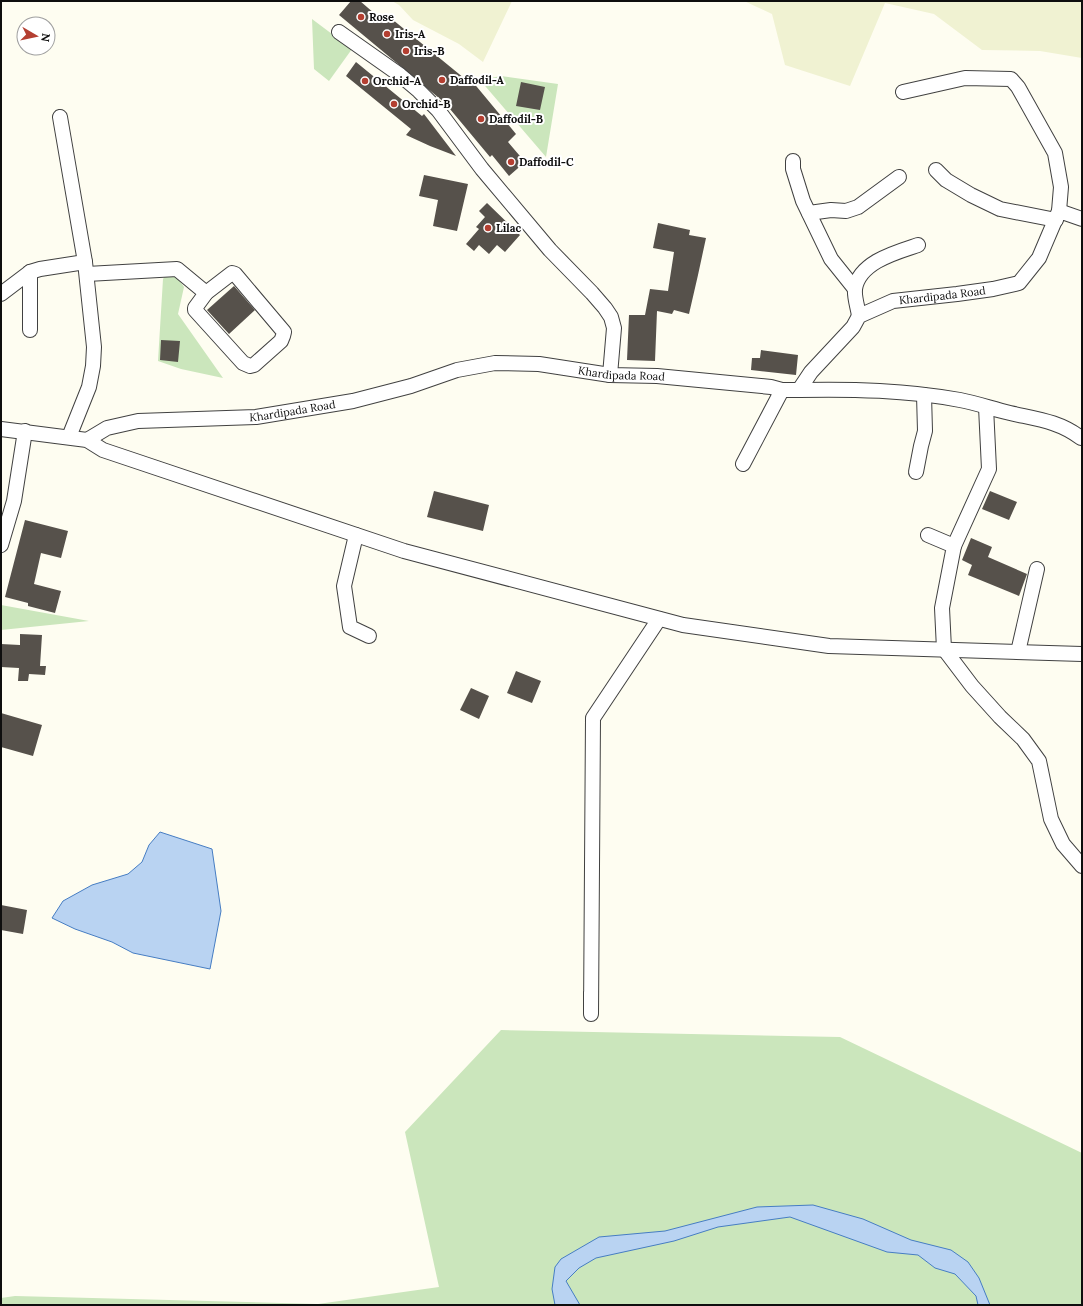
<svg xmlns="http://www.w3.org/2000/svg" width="1083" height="1306" viewBox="0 0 1083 1306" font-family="Lora,serif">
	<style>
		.farmland { fill: #f0f2d2 }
		.green { fill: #cbe6bc }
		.water { fill: #b9d3f2; stroke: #467dc3 }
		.building { fill: #56514b }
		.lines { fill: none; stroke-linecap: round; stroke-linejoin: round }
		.minor-casing { stroke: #414141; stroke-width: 16 }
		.minor { stroke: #fff; stroke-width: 14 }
		.poi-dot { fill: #b43f31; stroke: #fff; stroke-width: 1.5 }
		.labels { text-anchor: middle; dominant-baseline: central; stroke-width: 4; stroke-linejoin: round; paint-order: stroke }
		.poi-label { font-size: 11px; font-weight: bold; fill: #0e0e0e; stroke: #fff; text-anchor: start }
		.street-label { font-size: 11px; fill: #0e0e0e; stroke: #fff }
	</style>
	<rect width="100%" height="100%" fill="#fefdf1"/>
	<path class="farmland" d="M392,1H512L483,62L459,44L413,20L399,5Z
		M744,1H1082V58L1040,51L982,50L934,14L885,3L850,86L785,65L772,14Z"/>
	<path class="green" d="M312,19L352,49L329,81L314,69Z
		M501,76L558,84L546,157L480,80Z
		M171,268L184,287L178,314L223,378L181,369L158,361L163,279Z
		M1,605L89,621L1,630Z
		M501,1030L840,1037L1082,1153V1305H1V1298L15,1296L318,1304L439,1287L405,1132Z"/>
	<path class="water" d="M160,832L212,849L221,911L210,969L133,953L112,942L75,929L52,918L63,901L92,885L128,874L142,862L149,845Z
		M813,1205L863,1219L911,1240L951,1250L968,1262L979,1278L990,1305H978L976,1296L955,1274L935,1268L918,1255L887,1252L790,1217L718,1227L674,1241L596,1258L579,1268L566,1281L580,1305H555L552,1289L555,1267L561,1259L599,1237L665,1231L757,1207Z"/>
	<path class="building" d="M351,1H360L382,20L387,15L470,83L472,81L516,134L508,142L525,162L509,176L492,155L490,157L445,103L339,15Z
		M356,62L422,116L424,114L456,156L430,146L406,135L411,129L346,76Z
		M521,82L545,87L540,110L516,106Z
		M424,175L468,184L457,231L433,226L438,200L419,196Z
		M487,203L520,235L505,252L497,245L489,254L479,245L474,251L466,244L479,229L476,227L485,217L479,211Z
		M658,223L690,230L689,235L706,238L698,275L689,314L674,310L672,314L657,311L655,361L627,360L629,315H645L650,289L668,291L674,252L653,248Z
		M234,286L255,310L229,334L207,310Z
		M161,340L180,341L178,362L160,360Z
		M761,350L798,355L796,375L751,370L752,358H760Z
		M434,491L489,505L483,531L427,517Z
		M990,491L1017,502L1009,520L982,509Z
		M25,520L68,531L61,558L41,553L34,584L61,591L55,613L28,606V603L5,597Z
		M971,538L992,547L988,557L1027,574L1019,596L968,575L972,565L962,560Z
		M20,634L42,635L40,666H46L45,675L29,674L28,681H18L19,668L1,667V644L20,645Z
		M516,671L541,681L532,703L507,693Z
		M471,688L489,696L479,719L460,710Z
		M1,713L42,725L33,756L1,747Z
		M1,905L27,910L23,934L1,930Z"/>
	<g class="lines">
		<defs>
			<g id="minor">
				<path d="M339,32L400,75L419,91L438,110L482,169L550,250L592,293L605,308L611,317L614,328L610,375"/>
				<path d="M903,92L965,78L1011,79L1018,87L1055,153L1061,187L1059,211"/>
				<path d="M60,117L85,262L94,347L93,366L89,387L69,437"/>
				<path d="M793,161V169L803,201L831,259L855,289"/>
				<path d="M936,170L946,180L971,195L1000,209L1056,220"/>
				<path d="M809,213L831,210L846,211L858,207L899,177"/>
				<path d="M30,272V330"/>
				<path d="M232,273L235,274L284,332L283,336L281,341L254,365L250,366L243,363L195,310V308L206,293Z"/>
				<path d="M87,274L177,269L206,293"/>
				<path d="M1,294L30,272L40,269L85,262"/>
				<path d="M859,316C858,308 854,297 855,289C859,262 897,252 918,245"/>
				<path d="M799,390C853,389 906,390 960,400C976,403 993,409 1010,413C1036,419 1059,421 1081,438"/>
				<path d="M1,429L87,440L103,450L404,551L683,625L829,646L1082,654"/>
				<path id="s1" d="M87,440L107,428L138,421L256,417L353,401L411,386L457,370L495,363L539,364L610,375L657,376L771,387L782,390H799L811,372L853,327L859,316L893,301L957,294L993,289L1019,283L1039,258L1059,211L1082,219"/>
				<path d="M743,464L782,390"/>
				<path d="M916,472L921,446L925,431L924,395"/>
				<path d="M356,535L344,586L350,627L369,636"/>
				<path d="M928,535L954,546L942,608L944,649L972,686L1000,717L1023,739L1039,761L1051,819L1063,844L1082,866"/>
				<path d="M1,545L14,501L25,431"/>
				<path d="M954,546L989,469L986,407"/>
				<path d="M1018,652L1037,569"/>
				<path d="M591,992V1014L593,718L659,619"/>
			</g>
		</defs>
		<use href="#minor" class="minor-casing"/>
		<use href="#minor" class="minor"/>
	</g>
	<g class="poi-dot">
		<circle cx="361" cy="17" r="4"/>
		<circle cx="387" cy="34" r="4"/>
		<circle cx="406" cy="51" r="4"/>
		<circle cx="442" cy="80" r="4"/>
		<circle cx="365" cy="81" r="4"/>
		<circle cx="394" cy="104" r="4"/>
		<circle cx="481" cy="119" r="4"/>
		<circle cx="511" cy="162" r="4"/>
		<circle cx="488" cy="228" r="4"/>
	</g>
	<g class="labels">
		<g class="poi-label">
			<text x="369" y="17">Rose</text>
			<text x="395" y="34">Iris-A</text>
			<text x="414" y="51">Iris-B</text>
			<text x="450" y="80">Daffodil-A</text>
			<text x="373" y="81">Orchid-A</text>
			<text x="402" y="104">Orchid-B</text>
			<text x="489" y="119">Daffodil-B</text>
			<text x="519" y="162">Daffodil-C</text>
			<text x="496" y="228">Lilac</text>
		</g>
		<g class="street-label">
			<text stroke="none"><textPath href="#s1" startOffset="907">Khardipada Road</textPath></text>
			<text stroke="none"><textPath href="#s1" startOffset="546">Khardipada Road</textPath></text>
			<text stroke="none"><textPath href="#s1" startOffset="210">Khardipada Road</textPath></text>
		</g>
	</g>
	<rect width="1083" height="1306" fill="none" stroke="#0e0e0e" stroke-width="4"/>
	<g transform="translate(36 36) rotate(99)"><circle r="19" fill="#ffffff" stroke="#9f9f9f"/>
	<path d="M0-3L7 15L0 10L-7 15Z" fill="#b43f31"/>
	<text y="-6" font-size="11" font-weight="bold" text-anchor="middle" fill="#0e0e0e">N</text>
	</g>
</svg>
